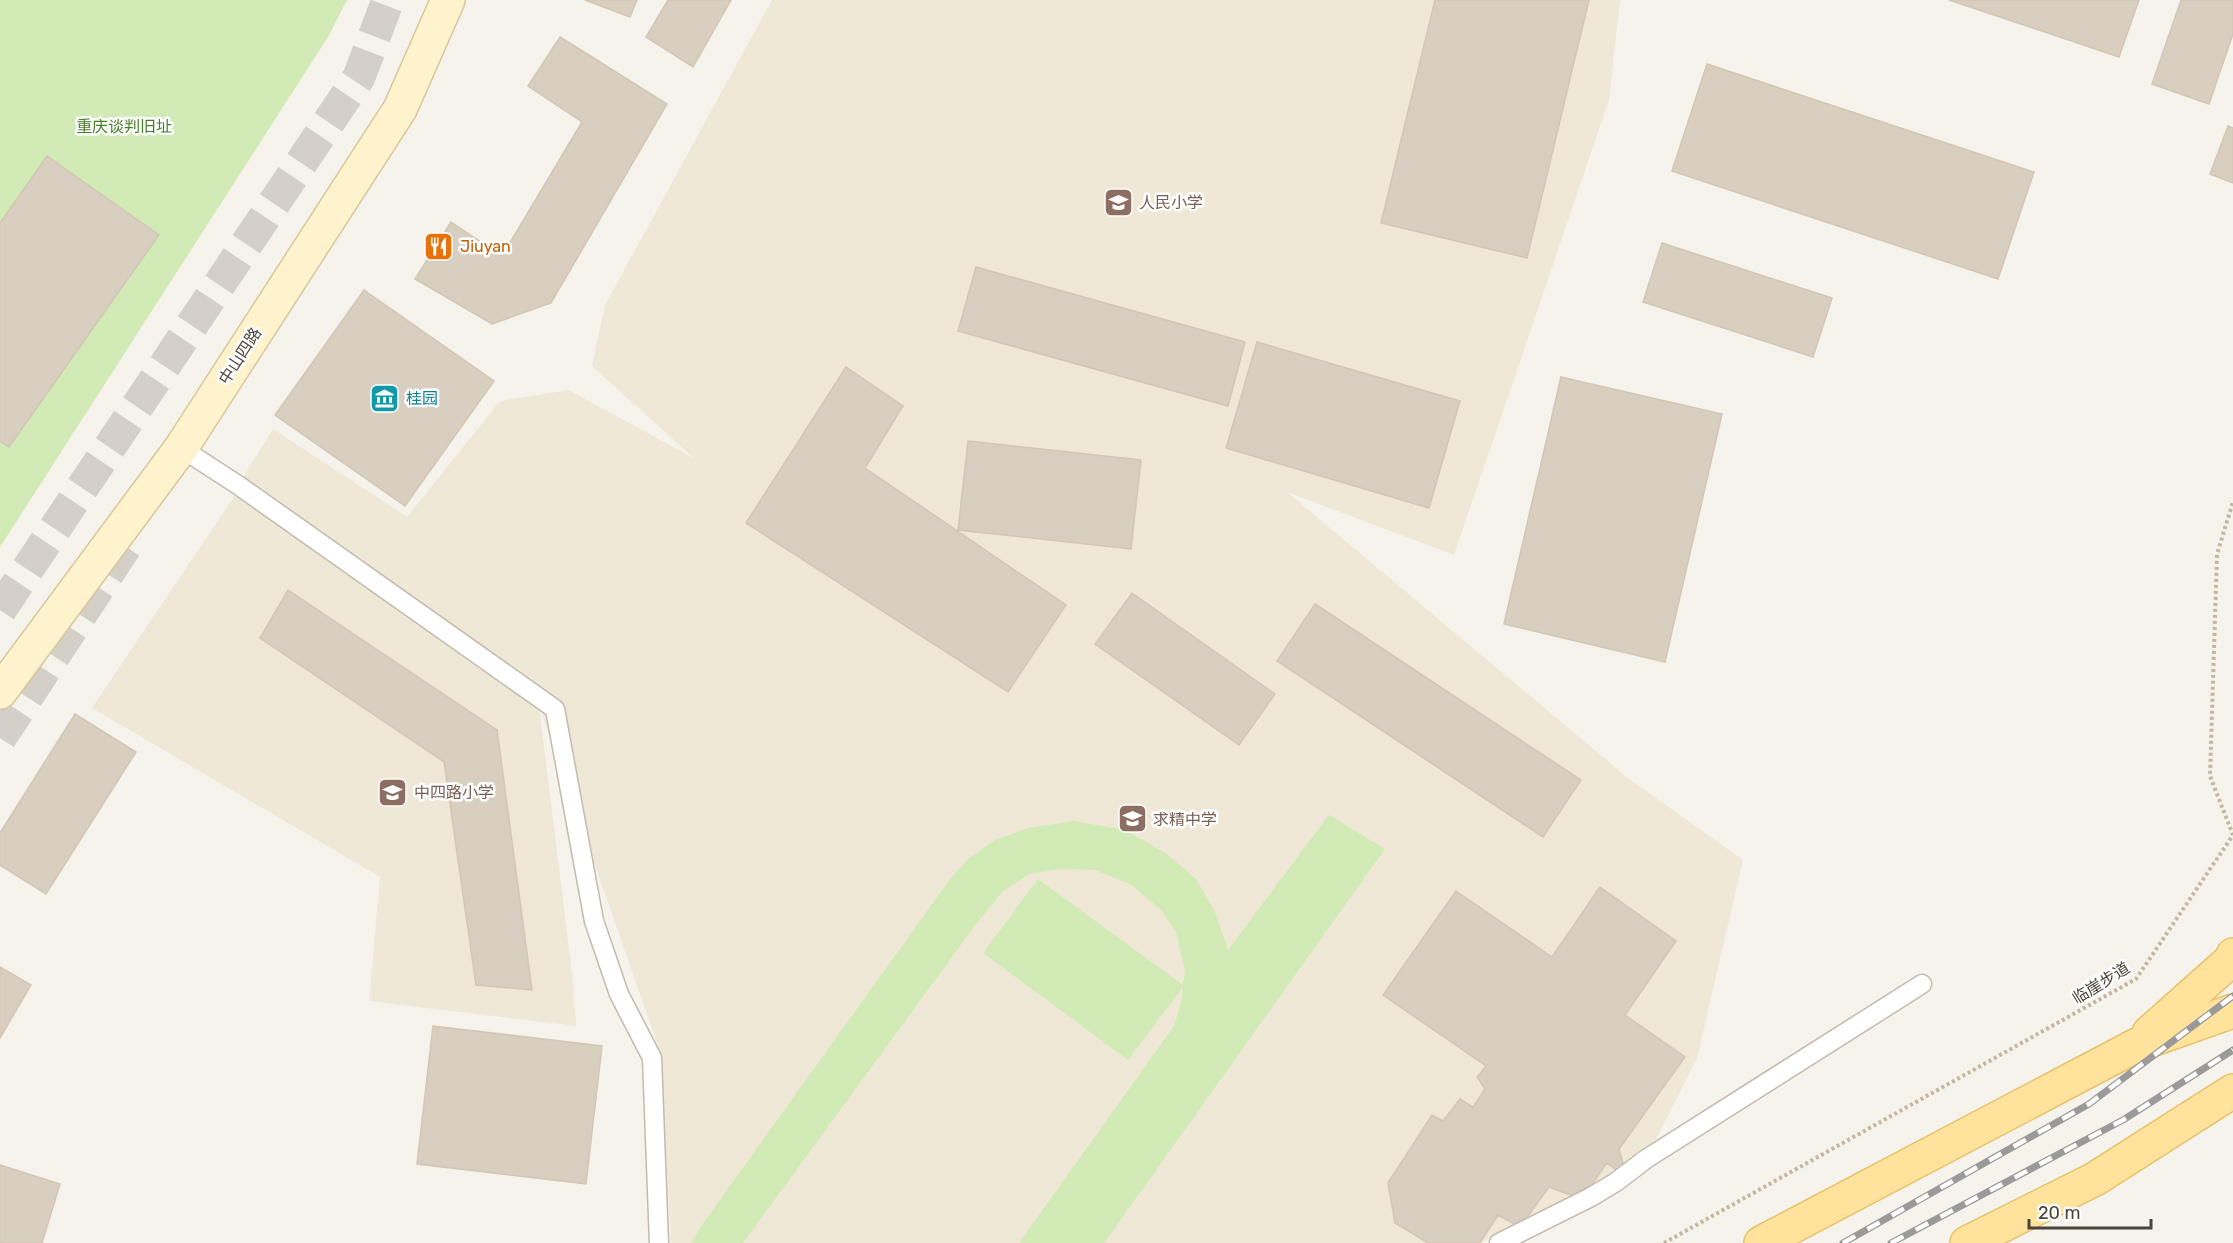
<svg xmlns="http://www.w3.org/2000/svg" width="2233" height="1243" viewBox="0 0 2233 1243" font-family="Rubik,'Noto Sans SC',sans-serif">
	<style>
		.education { fill: #efe8d6 }
		.green { fill: #d2eab5 }
		.building { fill: #d8cfc1; stroke: #d3c7b4; stroke-width: 1.5 }
		.lines { fill: none; stroke-linecap: round; stroke-linejoin: round }
		.secondary-tunnel { stroke: #d4d0c8; stroke-width: 33; stroke-dasharray: 33 16; stroke-linecap: butt }
		.lane-casing { stroke: #c2bbae; stroke-width: 21 }
		.secondary-casing { stroke: #d6c79b; stroke-width: 36 }
		.primary-casing { stroke: #e6c16a; stroke-width: 36 }
		.path { stroke: #c4b79f; stroke-width: 4; stroke-dasharray: 3 3; stroke-linecap: butt }
		.lane { stroke: #fff; stroke-width: 18 }
		.secondary { stroke: #fff3cd; stroke-width: 33 }
		.primary { stroke: #ffe39c; stroke-width: 33 }
		.rail-casing { stroke: #9a9a9a; stroke-width: 7 }
		.rail { stroke: #fff; stroke-width: 4.5; stroke-dasharray: 14; stroke-linecap: butt }
		.labels { text-anchor: middle; dominant-baseline: central; stroke-width: 5; stroke-linejoin: round; paint-order: stroke }
		.park-label { font-size: 16px; fill: #4a7f2a; stroke: #fff }
		.education-label { font-size: 16px; fill: #785e54; stroke: #fff; text-anchor: start }
		.food-label { font-size: 16px; fill: #c56008; stroke: #fff; text-anchor: start }
		.street-label { font-size: 16px; fill: #4b4439; stroke: #fff }
		.culture-label { font-size: 16px; fill: #0d838f; stroke: #fff; text-anchor: start }
	</style>
	<rect width="100%" height="100%" fill="#f6f3ec"/>
	<path class="education" d="M772,0H1620L1609,100L1454,555L1287,492L1628,778L1743,860L1697,1058L1646,1159L1591,1197L1480,1243H671L660,1051L539,706L573,981L576,1026L369,1001L380,877L92,708L237,492L238,485L273,429L407,517L500,401L569,390L695,459L592,366L605,305Z"/>
	<path class="green" d="M0,0H347L328,37L0,547Z
		M1329,815L1385,849L1104,1243H1019L1174,1026L1182,999L1183,987L1128,1060L983,953L1038,879L1183,985L1185,971L1176,932L1160,909L1130,884L1095,870L1060,869L1030,874L1003,891L976,924L743,1243H691L702,1225L950,879L968,859L995,840L1028,828L1074,821L1125,830L1167,854L1196,879L1214,910L1228,950Z"/>
	<path class="building" d="M585,0H637L630,17Z
		M668,0H731L693,67L646,37Z
		M1435,0H1589L1527,258L1381,223Z
		M1949,0H2139L2119,57Z
		M2181,0H2233V34L2209,104L2152,84Z
		M560,37L667,104L551,303L492,324L415,279L451,222L502,256L582,122L528,86Z
		M1707,64L2034,172L1998,279L1672,171Z
		M2228,126L2233,128V183L2210,174Z
		M47,156L159,235L9,447L0,441V223Z
		M1662,243L1832,298L1813,357L1643,302Z
		M976,267L1245,342L1228,406L958,331Z
		M364,290L494,381L405,506L275,415Z
		M1257,342L1460,401L1429,508L1226,448Z
		M846,367L903,406L865,468L1066,605L1008,692L746,523Z
		M1561,377L1722,414L1665,662L1504,624Z
		M968,441L1141,460L1131,549L958,530Z
		M288,590L497,730L532,990L476,985L444,762L260,638Z
		M1132,593L1275,694L1239,745L1095,644Z
		M1315,604L1581,780L1543,837L1277,661Z
		M75,714L136,752L46,894L0,865V833Z
		M1600,887L1676,941L1625,1015L1685,1057L1619,1149L1624,1167L1619,1172L1607,1163L1585,1194L1578,1198L1549,1187L1520,1227L1498,1215L1480,1243H1428L1395,1223L1388,1183L1432,1115L1443,1121L1460,1099L1473,1107L1485,1089L1477,1077L1486,1066L1383,995L1456,891L1552,957Z
		M0,967L31,985L0,1038Z
		M433,1026L602,1046L586,1184L417,1164Z
		M0,1165L60,1184L42,1243H0Z"/>
	<g class="lines">
		<path class="secondary-tunnel" d="M0,610L359,77L388,0
			M0,738L129,541"/>
		<defs>
			<path id="lane" d="M181,448L238,485L555,709L594,921L619,994L652,1058L659,1243
				M1499,1243L1591,1197L1616,1182L1646,1159L1922,984"/>
			<path id="secondary" d="M0,692L181,448L400,109L448,0"/>
			<path id="primary" d="M2149,1033L2231,960L2233,955
				M1761,1243L2137,1045L2233,1011
				M1967,1243L2095,1179L2233,1091"/>
		</defs>
		<use href="#lane" class="lane-casing"/>
		<use href="#secondary" class="secondary-casing"/>
		<use href="#primary" class="primary-casing"/>
		<path class="path" d="M1664,1243L2136,979L2233,835L2210,776L2217,554L2233,502"/>
		<use href="#lane" class="lane"/>
		<use href="#secondary" class="secondary"/>
		<use href="#primary" class="primary"/>
		<defs>
			<path id="rail" d="M1843,1243L2089,1104L2233,996
				M1891,1243L2123,1120L2233,1050"/>
		</defs>
		<use href="#rail" class="rail-casing"/>
		<use href="#rail" class="rail"/>
	</g>
	<defs>
		<symbol id="school-square" viewBox="-11 -11 22 22"><rect x="-9" y="-9" width="18" height="18" rx="4" fill="#8d6e63" stroke="#fff"/><path d="M0-5L7-2L0 1L-7-2ZM-4 1L0 2.5L4 1V4Q0 6-4 4Z" fill="#fff"/></symbol>
		<symbol id="restaurant-square" viewBox="-11 -11 22 22"><rect x="-9" y="-9" width="18" height="18" rx="4" fill="#e8710a" stroke="#fff"/><path d="M-5-6h1v4h1v-4h1v4h1v-4h1v5L-1.5 .5V6h-2V.5L-5-1ZM5-6V6H3V1.5H1.5Q1.5-4 5-6Z" fill="#fff"/></symbol>
		<symbol id="museum-square" viewBox="-11 -11 22 22"><rect x="-9" y="-9" width="18" height="18" rx="4" fill="#0f9aa8" stroke="#fff"/><path d="M0-6L6-3V-2H-6V-3ZM-5-1h2V3h-2ZM-1-1h2V3h-2ZM3-1h2V3H3ZM-6 4H6V6H-6Z" fill="#fff"/></symbol>
	</defs>
	<g fill-rule="evenodd">
		<use href="#school-square" x="1102" y="186" width="33" height="33"/>
		<use href="#restaurant-square" x="422" y="230" width="33" height="33"/>
		<use href="#museum-square" x="368" y="382" width="33" height="33"/>
		<use href="#school-square" x="376" y="776" width="33" height="33"/>
		<use href="#school-square" x="1116" y="802" width="33" height="33"/>
	</g>
	<g class="labels">
		<g class="park-label">
			<text x="124" y="126">重庆谈判旧址</text>
		</g>
		<g class="education-label">
			<text x="1139" y="202">人民小学</text>
			<text x="414" y="792">中四路小学</text>
			<text x="1153" y="819">求精中学</text>
		</g>
		<g class="food-label">
			<text x="460" y="246">Jiuyan</text>
		</g>
		<g class="street-label">
			<text transform="translate(240 356) rotate(-57)">中山四路</text>
			<text transform="translate(2101 983) rotate(-32)">临崖步道</text>
		</g>
		<g class="culture-label">
			<text x="406" y="398">桂园</text>
		</g>
	</g>
	<path d="M2029 1219v9h122v-9" fill="none" stroke="#4b4439" stroke-width="3"/>
	<text x="2038" y="1219" font-size="18" fill="#4b4439" stroke="#ffffff" stroke-width="4.5" paint-order="stroke">20 m</text>
</svg>
